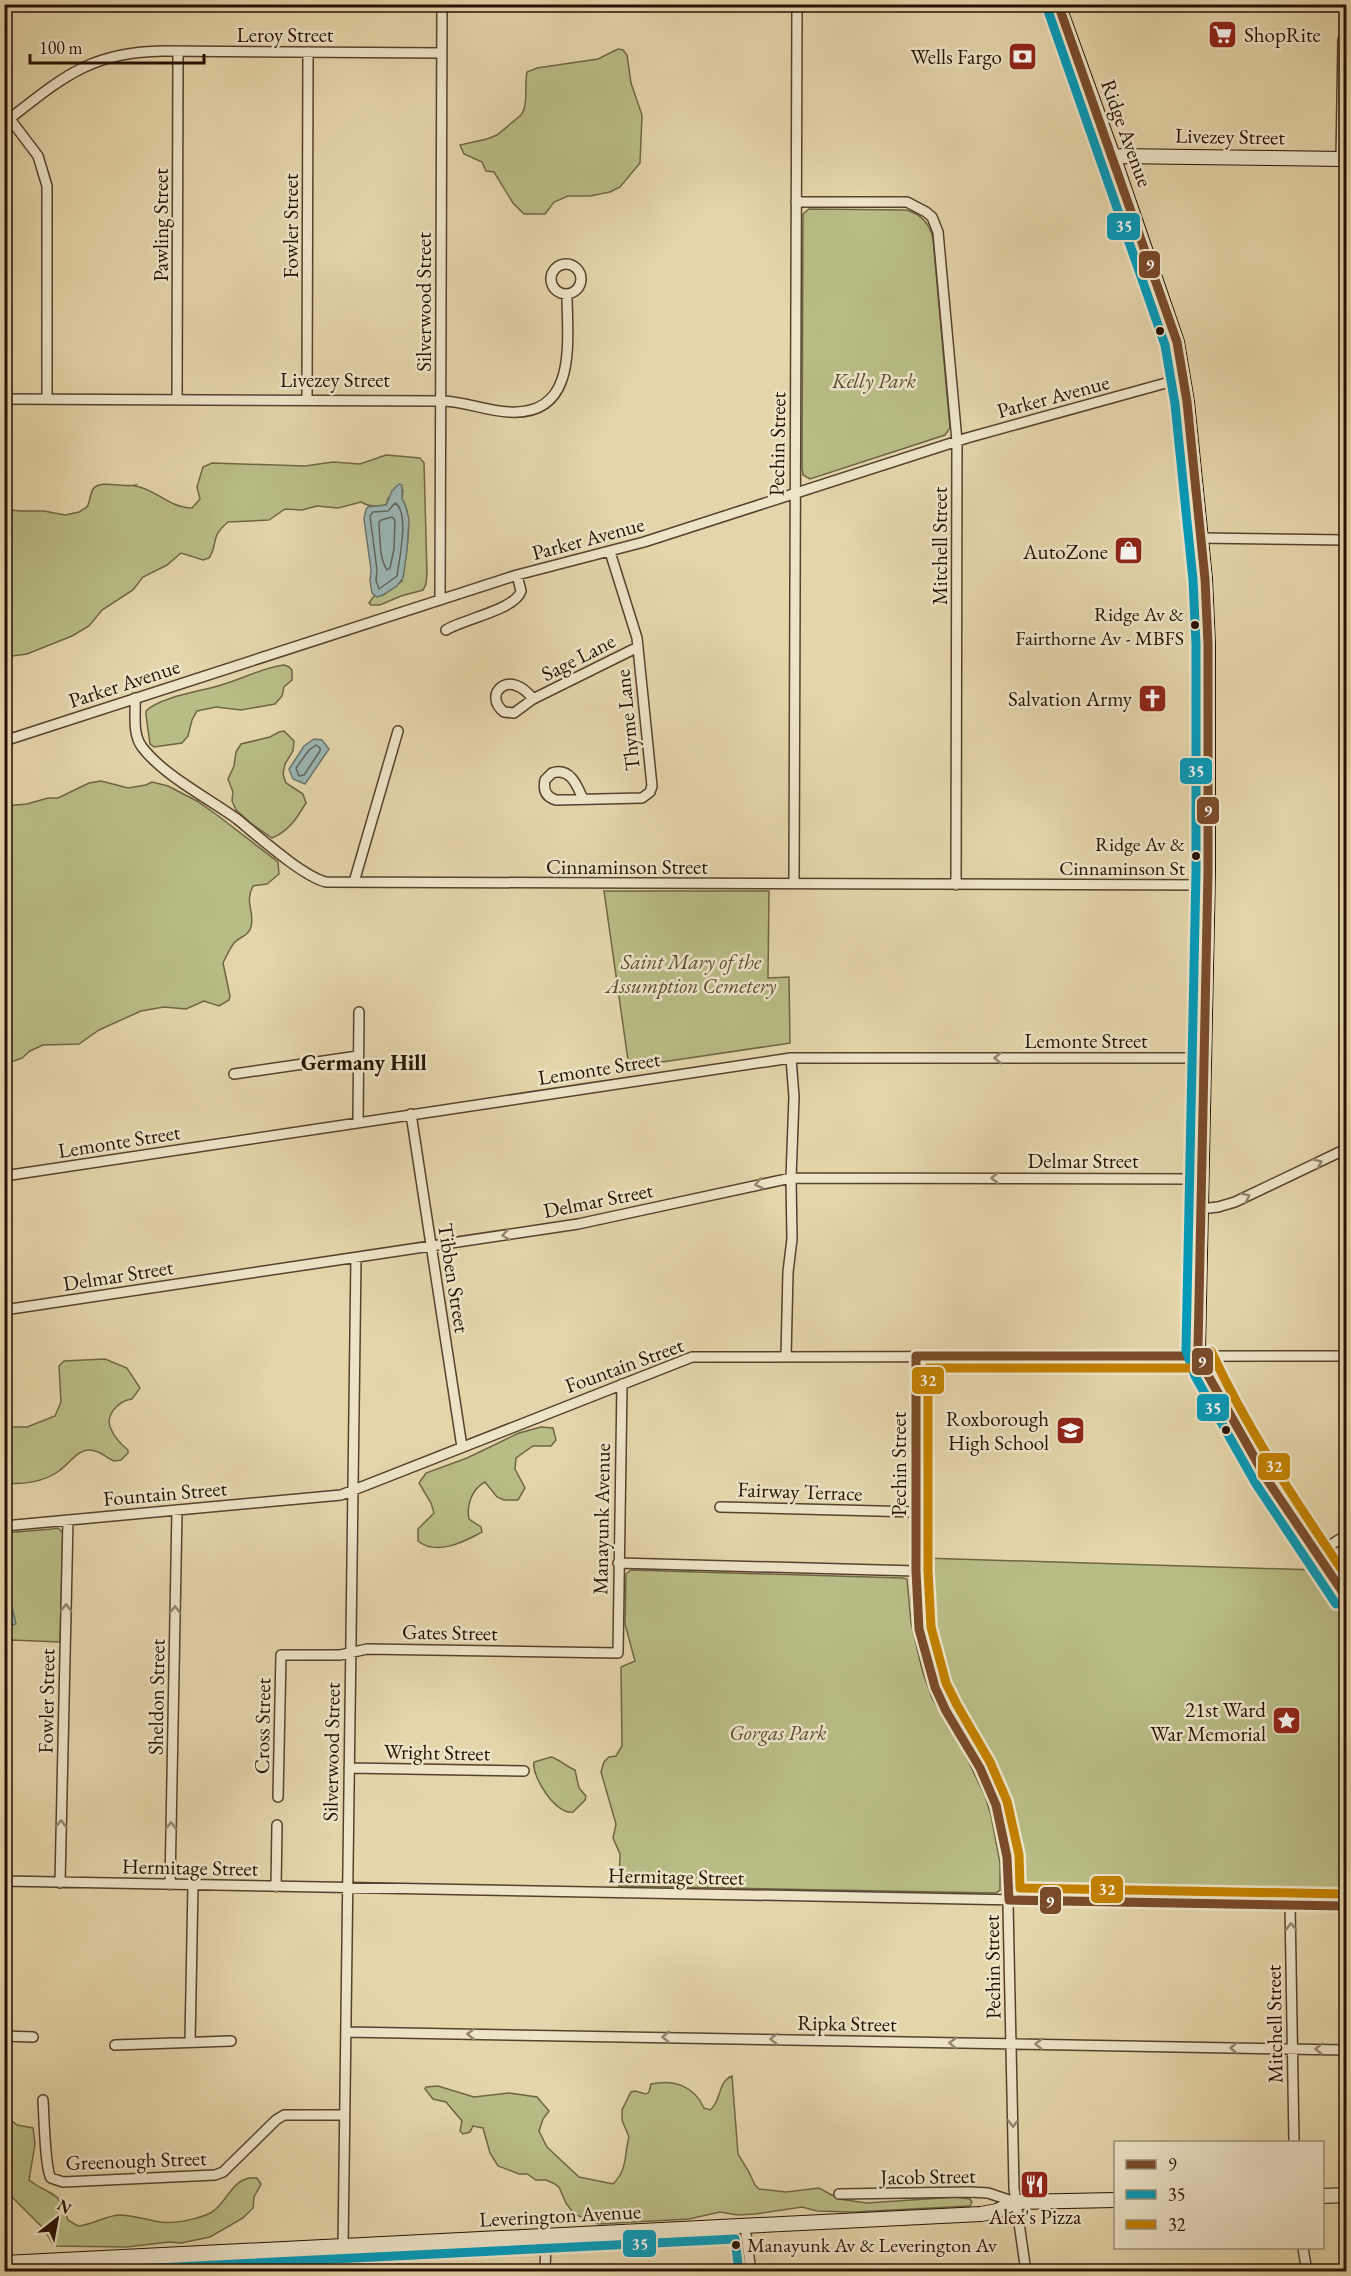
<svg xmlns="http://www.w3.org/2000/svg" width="1351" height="2276" viewBox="0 0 1351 2276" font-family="'EB Garamond',serif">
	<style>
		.green { fill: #b8bc86; stroke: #6f6644; stroke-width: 1.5 }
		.water { fill: #9ab6b4; stroke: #6c746d; stroke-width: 1.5 }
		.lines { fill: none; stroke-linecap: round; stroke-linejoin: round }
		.shore { stroke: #60645b; stroke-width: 1.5 }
		.street-casing { stroke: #56422c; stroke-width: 12 }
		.secondary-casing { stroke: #261102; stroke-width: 16 }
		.street { stroke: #ede4c8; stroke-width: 9 }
		.secondary { stroke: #ede4c8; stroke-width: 14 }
		.bus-1-casing { stroke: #ede4c8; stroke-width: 14 }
		.bus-2-casing { stroke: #ede4c8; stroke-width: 14 }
		.bus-3-casing { stroke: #ede4c8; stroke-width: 14 }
		.bus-1 { stroke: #7a4b2a; stroke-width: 9 }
		.bus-2 { stroke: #049aba; stroke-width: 9 }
		.bus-3 { stroke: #c38100; stroke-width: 9 }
		.oneway { stroke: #93856f }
		.bus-dot { fill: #261102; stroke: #ede4c8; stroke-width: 2 }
		.labels { text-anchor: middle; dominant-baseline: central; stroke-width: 5; stroke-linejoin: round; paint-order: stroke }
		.bus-label { font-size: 20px; fill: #261102; stroke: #ede4c8; text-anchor: end }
		.street-label { font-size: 21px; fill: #261102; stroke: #ede4c8 }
		.poi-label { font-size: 21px; fill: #261102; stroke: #ede4c8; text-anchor: end }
		.park-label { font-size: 21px; font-style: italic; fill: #594d30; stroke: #ede4c8 }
		.neighbourhood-label { font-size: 22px; font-weight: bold; fill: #261102; stroke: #ede4c8 }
		.line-badge { stroke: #ede4c8; stroke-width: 2 }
		.badge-label { font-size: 16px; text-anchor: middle; font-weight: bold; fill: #fff }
	</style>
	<rect width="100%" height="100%" fill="#e4d5aa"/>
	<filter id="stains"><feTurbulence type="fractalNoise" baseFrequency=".00333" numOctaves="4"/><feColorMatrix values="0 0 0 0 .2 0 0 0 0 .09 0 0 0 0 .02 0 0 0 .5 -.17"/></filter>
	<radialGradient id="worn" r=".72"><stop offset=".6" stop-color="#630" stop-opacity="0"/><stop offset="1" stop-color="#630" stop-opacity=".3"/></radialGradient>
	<path class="green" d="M618,49L623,50L627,55L631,83L642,115L640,163L620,187L610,192L590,196H568L554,202L545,214H524L513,203L494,172L486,171L482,162L464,154L460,145L487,139L497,135L521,115C529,104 524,85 527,72L537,68L598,59Z
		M809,209L906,210C921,214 930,224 933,239L950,428L945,435L810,479L803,475L802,467L803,214Z
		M386,455L420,458L424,463L427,574L426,584L423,590L401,596L380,605H371L369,603L374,596L383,595L402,581C405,558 415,519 402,499L403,490L388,498L386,505C377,507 369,507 361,502L338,508L317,506L302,510L285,509L269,520L228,522C209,538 219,543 209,558L203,560L181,553L167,565L143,577L133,590L102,610L89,626L72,636L27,654L5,657L4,509L20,511H44L65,515L79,512L87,507C90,502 90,494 93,489C100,479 124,488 136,485L135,486C154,488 169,508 192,508L200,499L197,487L203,467L212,463L305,466L333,462L360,464Z
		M284,665L289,667L292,670V680L284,687L282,696L275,704L241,710L216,707L197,711L192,720L188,736L182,743L154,747L150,744L146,715V711C159,697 203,691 221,685C243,679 261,668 284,665Z
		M284,731L294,741L293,751L285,764L283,774L286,783L303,794L306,803C297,818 289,831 272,838L252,824L236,810L232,801L233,792L228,779L234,766L236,752L241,744L270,737L279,732Z
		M101,781L128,788L146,785L152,782L168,786L197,801L217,815L278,862L279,874L267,884L253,886C244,903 255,910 251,927C248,937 240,936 234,943C230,948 226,957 223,963L230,996L229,1000L219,1006L204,1001L186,1009L164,1007L141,1011L99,1030L79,1044L43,1045L30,1051L22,1058L5,1064V806L27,804L48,798H58L89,783Z
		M604,891H769L768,978L789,977L790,1043L629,1067Z
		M105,1359L127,1368L140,1388L132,1399C118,1401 103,1416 112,1431C115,1438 122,1445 128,1450V1453L121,1460L114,1461C105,1457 100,1450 89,1450C77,1450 68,1465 59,1471C44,1482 22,1485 5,1483V1427H27L55,1416L61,1402L59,1366L64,1361Z
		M541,1427L553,1428L556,1440L551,1446H533L516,1458L515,1469L525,1488L518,1500H504L497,1497L485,1482C472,1489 466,1505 469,1519L481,1527L482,1532C464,1542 436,1556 418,1541V1529L434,1513L431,1503L419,1483L426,1473L467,1458L519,1433Z
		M52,1529L58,1528L63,1533L60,1642L11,1640L5,1642V1533Z
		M923,1558L1317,1570L1346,1613V1900L1025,1893L1017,1891L1008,1833L992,1777L982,1754L957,1715L934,1665L925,1619Z
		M631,1570L903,1578L907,1579L911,1623L923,1673L932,1698L963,1750L985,1796L991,1815L1000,1863V1890L996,1893L619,1886L620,1854L613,1838L616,1824L601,1772L604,1762L609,1757L616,1756L622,1746L621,1667L635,1661L625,1624L626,1574Z
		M551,1757C557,1758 566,1766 575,1770L579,1788L586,1796L585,1800L573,1812C555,1815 531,1775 534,1762Z
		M732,2076L738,2154L749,2172L755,2185L759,2189L786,2192L819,2188L839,2199L867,2203L955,2197L970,2199L972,2202L970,2206L853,2212L817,2211L802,2207L755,2214L738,2215L720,2212L689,2219L599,2224L574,2214L566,2203L559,2187L553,2183L546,2180H536L527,2174H519L498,2166L490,2153L483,2128L473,2126L470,2132L463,2134L460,2131L462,2121L446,2102L433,2099L425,2089L426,2087L438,2086L474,2097L509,2093L537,2097L549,2111L543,2119L539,2131L547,2147L579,2177L613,2184C628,2169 624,2155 629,2137L622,2120V2110L631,2092L635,2091L646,2094L649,2092L651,2084C674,2079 694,2086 704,2108L710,2110C722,2101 717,2082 732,2076Z
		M5,2115L17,2125L33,2128L35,2144L29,2180C52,2198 58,2187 68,2220L78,2226C92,2225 105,2216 119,2215C133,2215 146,2220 160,2222C174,2224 193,2220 206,2215C228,2207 230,2175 257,2178L261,2184L254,2197L253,2208L243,2218L210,2237L181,2243L169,2242L126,2247L54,2246L44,2229L10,2195L5,2192Z"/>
	<path class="water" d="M399,484L402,485V499L405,504L409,519L407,550L403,578L397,586L383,595L377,597L372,593L370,580L371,570L364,519L366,509L368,507L386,505L392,491Z
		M314,739L322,740L329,749L305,784L293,779L289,769L304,746Z
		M7,1585L16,1624L5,1627V1586Z"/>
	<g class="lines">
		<path class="shore" d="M395,503C410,512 399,560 397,576L379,589L376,580L377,570L370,516L373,512L388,511Z
			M392,517L395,520L394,549L390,568L387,570C379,558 380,537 379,522L381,520Z
			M316,745L320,748V751L304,775L299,776L296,768L309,750Z"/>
		<defs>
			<path id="street" d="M10,119L38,156L47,186V399
				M4,123C61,79 88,52 163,51L442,53
				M1341,159L1343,40
				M796,202H907L926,212L932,217L938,232L957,441L956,885
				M551 279a15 15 0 1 1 30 0a15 15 0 1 1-30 0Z
				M4,399L441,401C464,401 486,411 509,412C579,416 567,340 567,294
				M177,399L178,52
				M307,399L308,52
				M1200,538L1346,540
				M440,600L442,4
				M446,630C463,619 515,610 521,591L517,575
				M135,698C136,714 132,734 142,747C163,775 208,798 237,819C258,836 302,876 326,882L1208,885
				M533,699C509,667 482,695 504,712L514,713L533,699L638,647
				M4,741L517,575L644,542L967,438L1184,378
				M583,799C577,785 570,767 552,773L545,780C543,790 546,797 556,800L642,798L650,792L652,786L637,638L610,552
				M354,882L398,731
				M794,883L797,4
				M234,1074L358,1056
				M411,1114L462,1447
				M358,1122L359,1012
				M4,1176L791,1058H1204
				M1200,1209L1218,1207L1235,1202L1346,1149
				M4,1310L578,1224L791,1178L1201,1179
				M916,1356C916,1416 915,1475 916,1534C916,1577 914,1619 926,1661C940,1709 971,1742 990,1787C999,1809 1003,1833 1007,1857L1014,2188L1026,2272
				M786,1357L788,1272L792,1239L791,1178L794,1097L791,1058
				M720,1507L916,1512
				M4,1526L341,1495L692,1357L1346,1356
				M1317,1554L1346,1535
				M618,1563L916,1571
				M1329,1571L1346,1559
				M349,1768L524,1771
				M278,1797L281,1655H340L367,1649L618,1653L622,1384
				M4,1881L1346,1906
				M60,1883L68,1520
				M170,1885L177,1510
				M276,1887L277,1825
				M1290,1905L1294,2142
				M346,2032L1346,2050
				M4,2036L33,2037
				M190,2042L193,1885
				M115,2045L231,2041
				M43,2100C44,2115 45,2169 51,2178L63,2182L215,2175L223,2172L276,2120L284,2115H344
				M839,2194L970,2192L988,2193L1015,2202
				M745,2226L751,2272
				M343,2247L356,1258
				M1303,2248L1307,2272
				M255,2251V2272
				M393,2272V2245
				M545,2272L546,2237"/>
			<path id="secondary" d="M1058,4L1113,156L1177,342L1187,402L1205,579L1208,644V872L1198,1348L1205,1370L1266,1478L1346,1597
				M1113,156L1346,159
				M1322,2196L1346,2195
				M4,2263L981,2214L997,2211L1015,2202L1116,2200"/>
		</defs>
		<use href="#street" class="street-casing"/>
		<use href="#secondary" class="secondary-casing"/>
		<use href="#street" class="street"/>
		<use href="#secondary" class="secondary"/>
		<defs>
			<path id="bus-1" d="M1058,4L1177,342L1187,402L1205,579L1208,644V872L1198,1348L1205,1370L1266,1478L1346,1597
				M1200,1356H916V1571L919,1629L935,1687L946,1711L980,1768L996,1805L1007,1857L1009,1900L1346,1906"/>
			<path id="bus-2" d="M1047,8L1165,345L1175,404L1193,580L1196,644V872L1186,1350L1195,1376L1256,1484L1336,1604
				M74,2272L735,2239L739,2272"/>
			<path id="bus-3" d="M1211,1351C1248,1431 1297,1503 1346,1576
				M1200,1368H928V1571L931,1627L946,1683L957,1705L990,1762L1007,1801L1019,1855L1020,1888L1346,1894"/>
		</defs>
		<use href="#bus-1" class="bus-1-casing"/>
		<use href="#bus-2" class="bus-2-casing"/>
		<use href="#bus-3" class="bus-3-casing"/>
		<use href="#bus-1" class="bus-1"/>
		<use href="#bus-2" class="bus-2"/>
		<use href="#bus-3" class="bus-3"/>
	</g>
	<defs><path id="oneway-chevron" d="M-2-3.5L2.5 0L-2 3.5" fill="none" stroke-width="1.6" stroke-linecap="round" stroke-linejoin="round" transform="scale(1.5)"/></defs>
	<g class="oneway">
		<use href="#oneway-chevron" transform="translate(998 1058) rotate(-180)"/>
		<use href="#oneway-chevron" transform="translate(1318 1163) rotate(-25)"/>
		<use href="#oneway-chevron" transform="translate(995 1178) rotate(-180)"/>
		<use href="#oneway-chevron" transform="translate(759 1184) rotate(167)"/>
		<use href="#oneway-chevron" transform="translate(1246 1197) rotate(-25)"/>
		<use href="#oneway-chevron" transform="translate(506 1235) rotate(172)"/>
		<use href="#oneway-chevron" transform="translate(66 1608) rotate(-89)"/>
		<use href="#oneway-chevron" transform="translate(175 1610) rotate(-89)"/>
		<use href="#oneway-chevron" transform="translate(61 1824) rotate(-89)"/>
		<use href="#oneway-chevron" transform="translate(171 1826) rotate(-89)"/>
		<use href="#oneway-chevron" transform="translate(1291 1927) rotate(-91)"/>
		<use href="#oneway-chevron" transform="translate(471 2034) rotate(-179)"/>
		<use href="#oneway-chevron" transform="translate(666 2037) rotate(-179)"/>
		<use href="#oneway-chevron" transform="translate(774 2039) rotate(-179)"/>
		<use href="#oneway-chevron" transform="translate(953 2043) rotate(-179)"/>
		<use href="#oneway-chevron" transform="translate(1039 2044) rotate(-179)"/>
		<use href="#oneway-chevron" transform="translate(1234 2048) rotate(-179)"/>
		<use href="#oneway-chevron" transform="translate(1319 2049) rotate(-179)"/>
		<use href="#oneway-chevron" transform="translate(1013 2123) rotate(89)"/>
	</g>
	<defs>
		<symbol id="supermarket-square" viewBox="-11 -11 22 22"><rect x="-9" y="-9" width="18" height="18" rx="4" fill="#8f2418" stroke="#ede4c8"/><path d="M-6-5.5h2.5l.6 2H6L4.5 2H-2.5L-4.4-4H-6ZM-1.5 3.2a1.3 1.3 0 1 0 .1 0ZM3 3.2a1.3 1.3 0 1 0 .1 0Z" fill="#fff"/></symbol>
		<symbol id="bank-square" viewBox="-11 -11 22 22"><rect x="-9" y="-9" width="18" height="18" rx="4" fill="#8f2418" stroke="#ede4c8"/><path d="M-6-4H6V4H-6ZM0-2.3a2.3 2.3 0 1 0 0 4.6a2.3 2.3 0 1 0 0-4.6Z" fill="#fff"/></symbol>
		<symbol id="shop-square" viewBox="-11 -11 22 22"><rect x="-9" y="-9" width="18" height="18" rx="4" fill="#8f2418" stroke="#ede4c8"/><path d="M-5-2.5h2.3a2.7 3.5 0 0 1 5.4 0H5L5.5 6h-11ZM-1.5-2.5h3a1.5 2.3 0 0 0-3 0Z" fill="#fff"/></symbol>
		<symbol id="church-square" viewBox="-11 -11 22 22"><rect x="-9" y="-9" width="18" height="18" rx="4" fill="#8f2418" stroke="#ede4c8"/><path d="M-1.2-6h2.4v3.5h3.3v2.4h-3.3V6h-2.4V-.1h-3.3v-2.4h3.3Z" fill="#fff"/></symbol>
		<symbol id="school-square" viewBox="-11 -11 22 22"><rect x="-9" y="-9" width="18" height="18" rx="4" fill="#8f2418" stroke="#ede4c8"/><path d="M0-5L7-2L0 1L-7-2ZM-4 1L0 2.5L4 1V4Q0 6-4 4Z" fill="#fff"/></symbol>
		<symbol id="sight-square" viewBox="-11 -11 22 22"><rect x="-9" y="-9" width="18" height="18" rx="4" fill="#8f2418" stroke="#ede4c8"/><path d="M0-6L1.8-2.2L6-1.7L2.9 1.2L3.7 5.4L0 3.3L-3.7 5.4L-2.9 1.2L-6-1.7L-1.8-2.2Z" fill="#fff"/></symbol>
		<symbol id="restaurant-square" viewBox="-11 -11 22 22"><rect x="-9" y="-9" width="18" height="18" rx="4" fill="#8f2418" stroke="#ede4c8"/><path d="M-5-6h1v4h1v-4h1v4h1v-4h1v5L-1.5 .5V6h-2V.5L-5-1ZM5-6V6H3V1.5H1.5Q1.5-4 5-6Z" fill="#fff"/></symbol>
	</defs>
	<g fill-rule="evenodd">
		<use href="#supermarket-square" x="1206" y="18" width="33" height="33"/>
		<use href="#bank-square" x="1006" y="40" width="33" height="33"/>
		<use href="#shop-square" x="1112" y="534" width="33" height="33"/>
		<use href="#church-square" x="1136" y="682" width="33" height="33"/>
		<use href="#school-square" x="1054" y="1414" width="33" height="33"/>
		<use href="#sight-square" x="1270" y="1704" width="33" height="33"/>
		<use href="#restaurant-square" x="1018" y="2168" width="33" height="33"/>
	</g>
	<g class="bus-dot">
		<circle cx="1160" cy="331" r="5"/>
		<circle cx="1195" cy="625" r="5"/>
		<circle cx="1196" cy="856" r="5"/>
		<circle cx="1226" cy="1430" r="5"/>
		<circle cx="736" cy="2245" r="5"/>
	</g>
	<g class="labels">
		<g class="bus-label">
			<text x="1184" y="614">Ridge Av &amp;<tspan x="1184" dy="24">Fairthorne Av - MBFS</tspan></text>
			<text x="1185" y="844">Ridge Av &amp;<tspan x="1185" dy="24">Cinnaminson St</tspan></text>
			<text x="747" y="2245" text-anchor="start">Manayunk Av &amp; Leverington Av</text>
		</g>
		<g class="street-label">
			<text x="285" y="34">Leroy Street</text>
			<text transform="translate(1127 133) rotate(70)">Ridge Avenue</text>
			<text transform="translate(1230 136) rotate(1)">Livezey Street</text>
			<text transform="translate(160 225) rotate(-90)">Pawling Street</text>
			<text transform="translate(290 226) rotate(-90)">Fowler Street</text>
			<text transform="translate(423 302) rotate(-90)">Silverwood Street</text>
			<text x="335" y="379">Livezey Street</text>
			<text transform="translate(1053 396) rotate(-15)">Parker Avenue</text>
			<text transform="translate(777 444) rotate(-89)">Pechin Street</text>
			<text transform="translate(588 538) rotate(-15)">Parker Avenue</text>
			<text transform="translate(939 546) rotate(-90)">Mitchell Street</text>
			<text transform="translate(578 657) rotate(-27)">Sage Lane</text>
			<text transform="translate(124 683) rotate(-18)">Parker Avenue</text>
			<text transform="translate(627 720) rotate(-96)">Thyme Lane</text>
			<text x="627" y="866">Cinnaminson Street</text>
			<text x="1086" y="1040">Lemonte Street</text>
			<text transform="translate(599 1068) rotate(-9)">Lemonte Street</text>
			<text transform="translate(119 1141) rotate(-9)">Lemonte Street</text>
			<text x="1083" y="1160">Delmar Street</text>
			<text transform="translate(598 1200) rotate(-11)">Delmar Street</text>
			<text transform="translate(118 1275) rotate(-9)">Delmar Street</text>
			<text transform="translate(454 1278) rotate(81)">Tibben Street</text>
			<text transform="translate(624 1365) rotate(-20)">Fountain Street</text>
			<text transform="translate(898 1464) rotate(-90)">Pechin Street</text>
			<text transform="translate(800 1491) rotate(2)">Fairway Terrace</text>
			<text transform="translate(165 1493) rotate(-5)">Fountain Street</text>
			<text transform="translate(601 1519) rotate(-89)">Manayunk Avenue</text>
			<text transform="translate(450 1632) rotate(1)">Gates Street</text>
			<text transform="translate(156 1697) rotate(-89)">Sheldon Street</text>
			<text transform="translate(46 1701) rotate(-89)">Fowler Street</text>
			<text transform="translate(262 1726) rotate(-89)">Cross Street</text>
			<text transform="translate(331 1752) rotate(-89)">Silverwood Street</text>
			<text transform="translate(437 1752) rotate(1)">Wright Street</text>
			<text transform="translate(190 1867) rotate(1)">Hermitage Street</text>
			<text transform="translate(676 1876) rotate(1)">Hermitage Street</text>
			<text transform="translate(992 1967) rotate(-91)">Pechin Street</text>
			<text transform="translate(847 2023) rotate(1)">Ripka Street</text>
			<text transform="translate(1274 2024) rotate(-91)">Mitchell Street</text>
			<text transform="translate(136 2160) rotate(-2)">Greenough Street</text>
			<text transform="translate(928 2176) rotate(-1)">Jacob Street</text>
			<text transform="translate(560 2215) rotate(-3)">Leverington Avenue</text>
		</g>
		<g class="poi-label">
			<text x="1244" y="34" text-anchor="start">ShopRite</text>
			<text x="1002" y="56">Wells Fargo</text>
			<text x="1108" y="551">AutoZone</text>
			<text x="1132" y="698">Salvation Army</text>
			<text x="1049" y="1418">Roxborough<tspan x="1049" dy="24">High School</tspan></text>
			<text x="1266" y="1709">21st Ward<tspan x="1266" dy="24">War Memorial</tspan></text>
			<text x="1035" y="2216" text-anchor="middle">Alex's Pizza</text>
		</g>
		<g class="park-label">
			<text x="874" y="380">Kelly Park</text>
			<text x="691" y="961">Saint Mary of the<tspan x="691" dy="24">Assumption Cemetery</tspan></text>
			<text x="778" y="1732">Gorgas Park</text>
		</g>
		<g class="neighbourhood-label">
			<text x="364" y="1062">Germany Hill</text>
		</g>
	</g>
	<g class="line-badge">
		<rect x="1106" y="212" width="35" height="29" rx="6" fill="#049aba"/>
		<rect x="1138" y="250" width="23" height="29" rx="6" fill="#7a4b2a"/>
		<rect x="1179" y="757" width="34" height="28" rx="6" fill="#049aba"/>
		<rect x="1196" y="796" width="24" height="29" rx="6" fill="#7a4b2a"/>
		<rect x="1191" y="1347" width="23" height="29" rx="6" fill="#7a4b2a"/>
		<rect x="911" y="1366" width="34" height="29" rx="6" fill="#c38100"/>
		<rect x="1196" y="1393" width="34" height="29" rx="6" fill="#049aba"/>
		<rect x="1257" y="1452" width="34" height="29" rx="6" fill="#c38100"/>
		<rect x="1090" y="1875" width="34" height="29" rx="6" fill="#c38100"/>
		<rect x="1039" y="1886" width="23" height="29" rx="6" fill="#7a4b2a"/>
		<rect x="622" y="2229" width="35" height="29" rx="6" fill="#049aba"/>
	</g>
	<g class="badge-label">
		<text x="1124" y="232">35</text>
		<text x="1150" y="270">9</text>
		<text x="1196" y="777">35</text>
		<text x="1208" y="816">9</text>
		<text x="1202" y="1367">9</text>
		<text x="928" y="1386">32</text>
		<text x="1213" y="1414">35</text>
		<text x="1274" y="1472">32</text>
		<text x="1107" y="1895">32</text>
		<text x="1050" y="1907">9</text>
		<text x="640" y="2250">35</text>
	</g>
	<rect width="1351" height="2276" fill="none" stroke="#e4d5aa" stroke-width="24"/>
	<rect x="6" y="6" width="1339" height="2264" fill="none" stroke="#261102" stroke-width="3"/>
	<rect x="12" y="12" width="1327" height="2252" fill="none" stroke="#261102" stroke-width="1.5"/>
	<rect x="1114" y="2141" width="210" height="108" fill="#ede4c8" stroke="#9d9079" stroke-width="1.5"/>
	<rect x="1126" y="2160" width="30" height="9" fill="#7a4b2a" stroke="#9d9079" stroke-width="1.5"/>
	<text x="1168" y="2171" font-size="18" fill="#261102">9</text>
	<rect x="1126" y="2190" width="30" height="9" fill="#049aba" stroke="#9d9079" stroke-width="1.5"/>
	<text x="1168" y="2201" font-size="18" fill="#261102">35</text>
	<rect x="1126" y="2220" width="30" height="9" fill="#c38100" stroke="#9d9079" stroke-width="1.5"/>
	<text x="1168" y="2231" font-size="18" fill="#261102">32</text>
	<g transform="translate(57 2219) rotate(31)" stroke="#ede4c8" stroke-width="4.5" paint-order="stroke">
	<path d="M0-4.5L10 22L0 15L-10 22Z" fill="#261102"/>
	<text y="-9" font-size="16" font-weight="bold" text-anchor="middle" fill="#261102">N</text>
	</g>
	<path d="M30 54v9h174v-9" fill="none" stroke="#261102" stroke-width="3"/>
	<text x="39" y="54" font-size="18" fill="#261102" stroke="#ede4c8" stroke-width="4.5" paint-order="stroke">100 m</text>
	<rect width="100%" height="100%" filter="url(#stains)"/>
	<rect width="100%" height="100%" fill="url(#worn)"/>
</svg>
